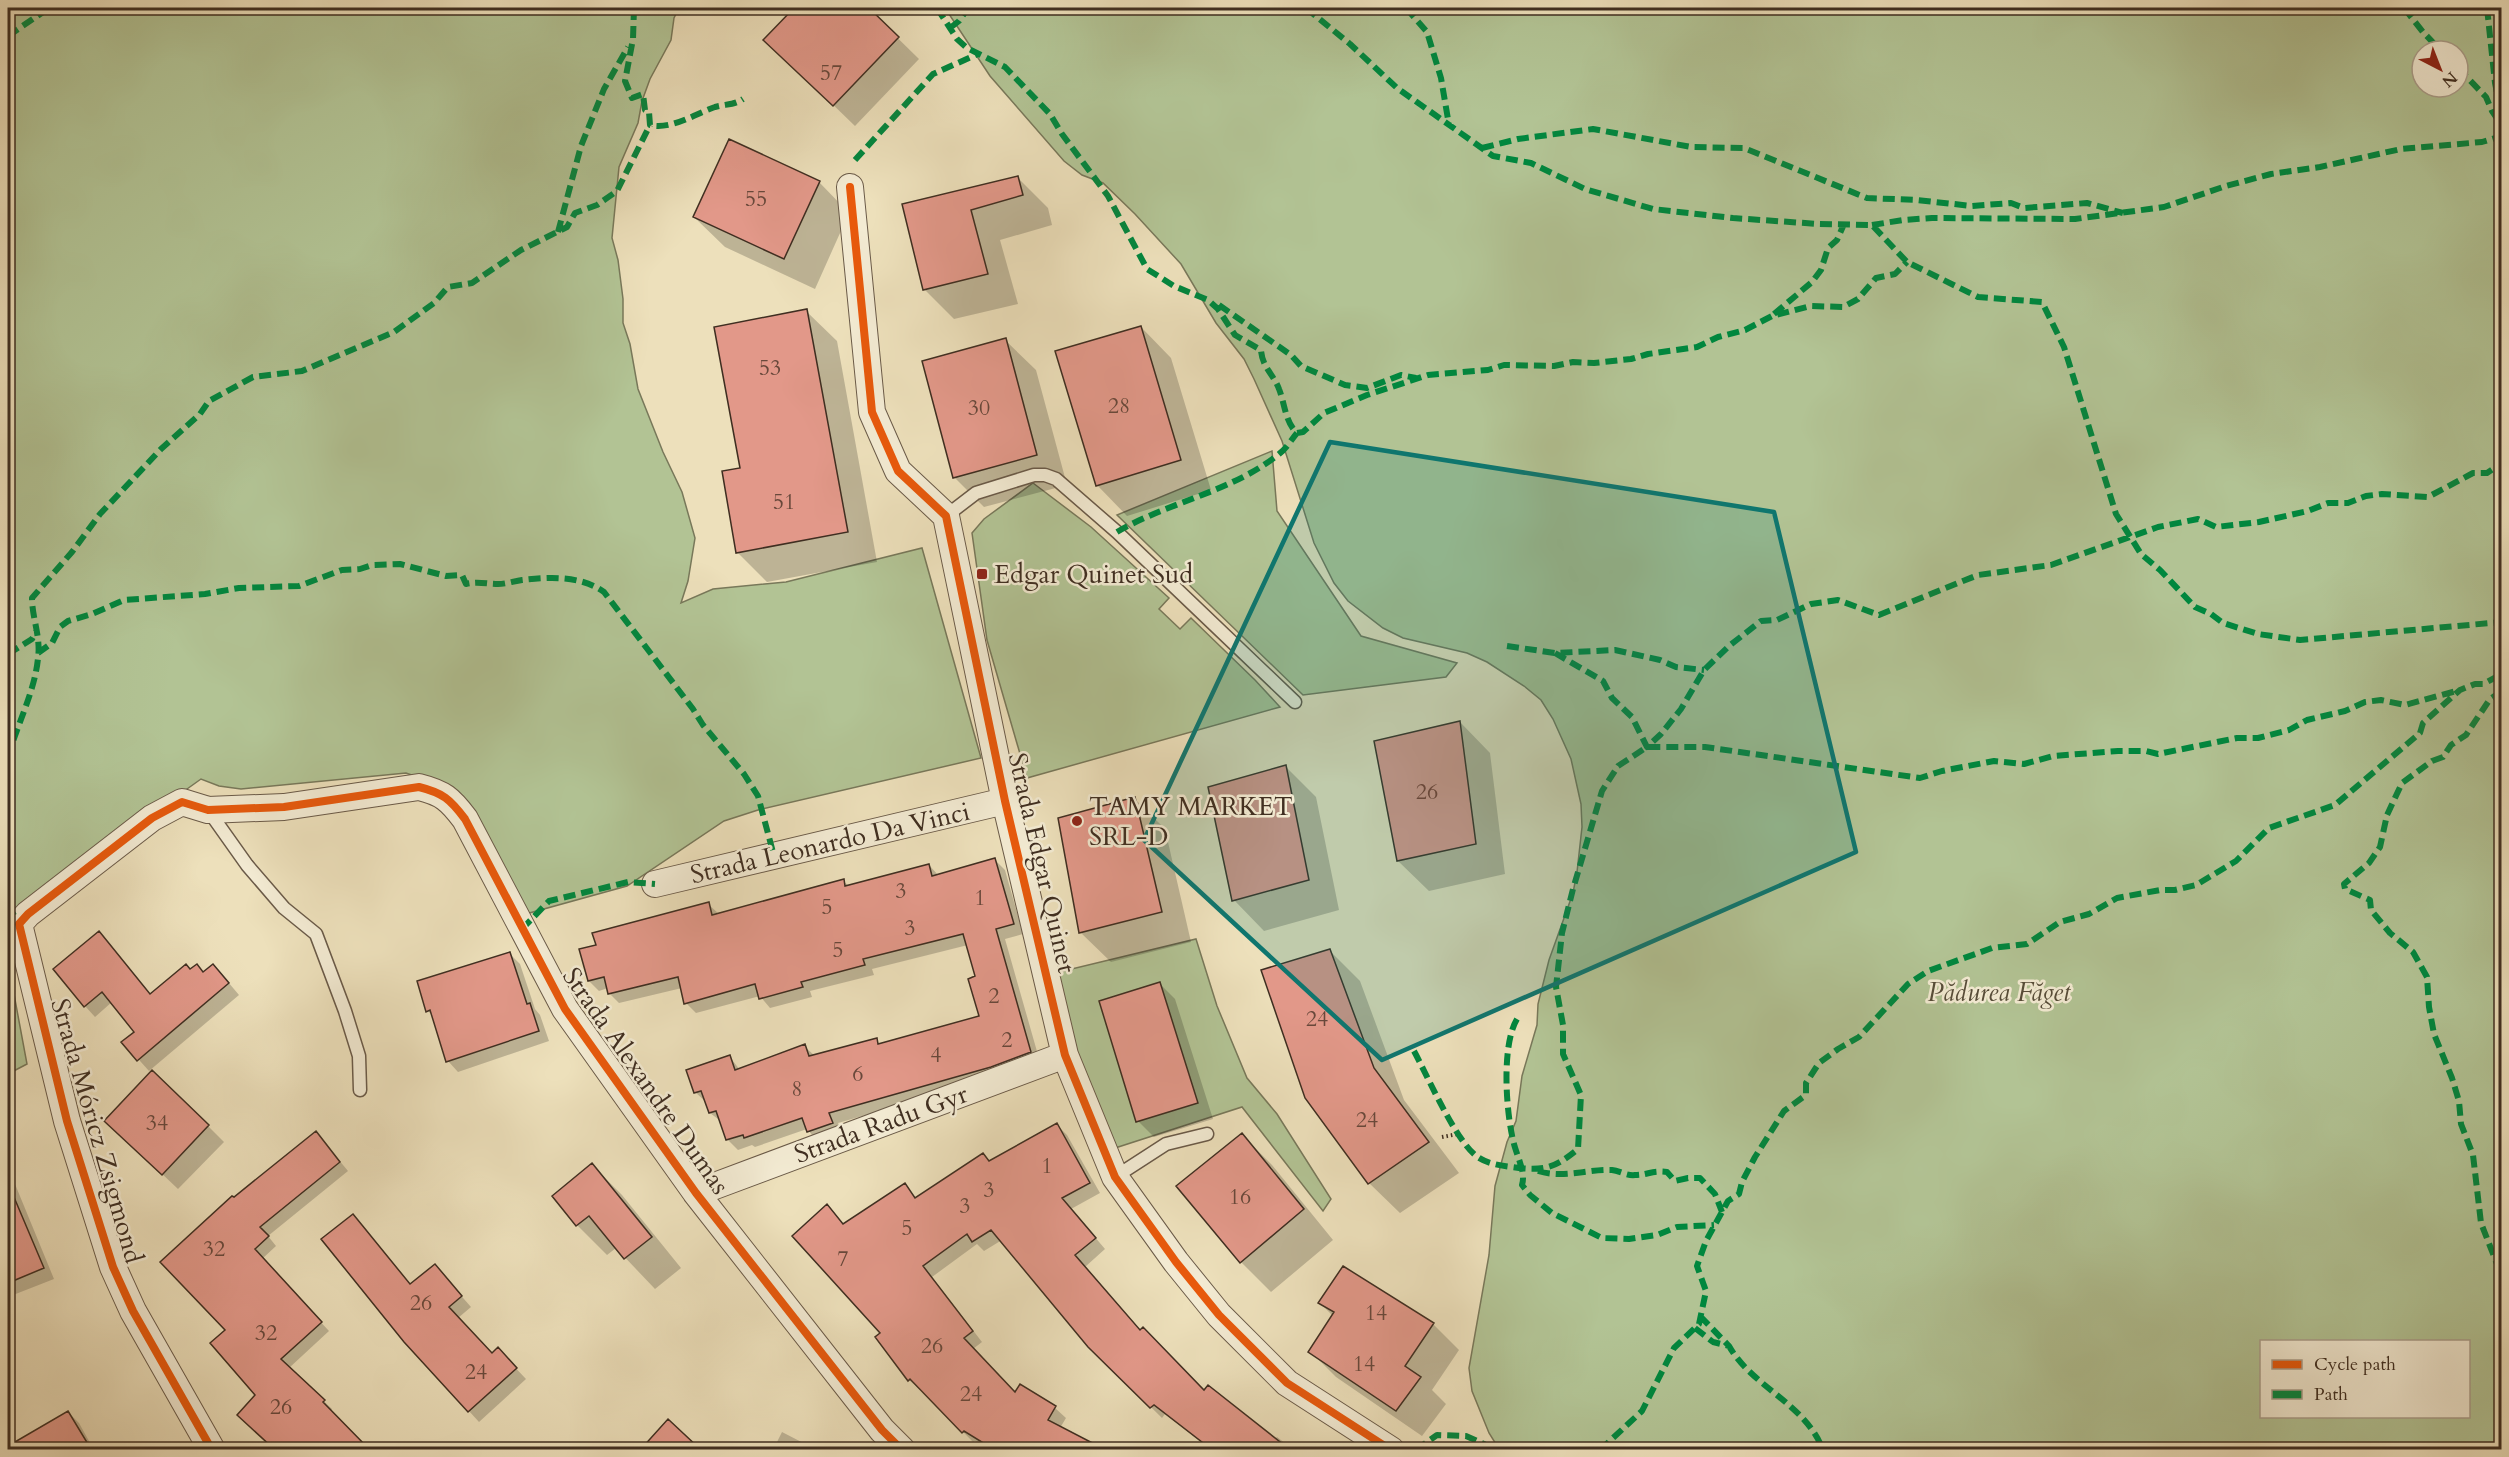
<svg xmlns="http://www.w3.org/2000/svg" width="2509" height="1457" viewBox="0 0 2509 1457" font-family="Cardo,serif">
	<style>
		.green { fill: #b2c394; stroke: #78785a; stroke-width: 1.5; fill-rule: evenodd }
		.shadow { fill: #0003 }
		.building { fill: #e29889; stroke: #3f2e21; stroke-width: 1.5 }
		.lines { fill: none; stroke-linecap: round; stroke-linejoin: round }
		.service-casing { stroke: #6a5a48; stroke-width: 15 }
		.minor-casing { stroke: #6a5a48; stroke-width: 28 }
		.path { stroke: #3f2e21; stroke-width: 4; stroke-dasharray: 1.5 3; stroke-linecap: butt }
		.service { stroke: #f3ebd3; stroke-width: 12 }
		.minor { stroke: #f3ebd3; stroke-width: 26 }
		.quiet { stroke: #00873e; stroke-width: 6; stroke-dasharray: 12 6; stroke-linecap: butt }
		.cycleway-casing { stroke: #f3ebd3; stroke-width: 11 }
		.cycleway { stroke: #e8590c; stroke-width: 8 }
		.marked { fill: #0f766e; fill-opacity: 0.2; stroke: #0f766e; stroke-width: 4.5; stroke-linejoin: round }
		.poi-dot { fill: #8f2418; stroke: #f3ebd3; stroke-width: 2 }
		.labels { text-anchor: middle; dominant-baseline: central; stroke-width: 5; stroke-linejoin: round; paint-order: stroke }
		.number-label { font-size: 22px; fill: #68483b }
		.poi-label { font-size: 26px; fill: #3f2e21; stroke: #f3ebd3; text-anchor: start }
		.street-label { font-size: 26px; fill: #3f2e21; stroke: #f3ebd3 }
		.park-label { font-size: 26px; font-style: italic; fill: #564c38; stroke: #f3ebd3 }
	</style>
	<rect width="100%" height="100%" fill="#ede0bb"/>
	<filter id="stains"><feTurbulence type="fractalNoise" baseFrequency=".00333" numOctaves="4"/><feColorMatrix values="0 0 0 0 .2 0 0 0 0 .09 0 0 0 0 .02 0 0 0 .5 -.17"/></filter>
	<radialGradient id="worn" r=".72"><stop offset=".6" stop-color="#630" stop-opacity="0"/><stop offset="1" stop-color="#630" stop-opacity=".3"/></radialGradient>
	<path class="green" d="M8,8H679L674,18L671,40L650,79L642,101L638,123L619,167L612,238L618,260L623,299V323L630,344L638,389L663,452L682,492L695,538L688,581L681,603L713,589L786,582L922,548L981,758L758,810L724,821L627,886L522,915L449,788L406,773L241,789L219,786L201,779L8,917Z
		M945,8H2501V1449H1499L1489,1433L1472,1391L1469,1368L1489,1255L1495,1186L1507,1142L1516,1121L1522,1076L1537,1025L1538,1004L1549,960L1573,893L1577,872L1582,827L1581,804L1571,759L1553,719L1541,700L1524,686L1487,662L1467,653L1403,638L1383,628L1348,601L1334,583L1314,543L1282,441L1254,379L1244,359L1216,323L1181,264L1135,214L1103,183L1082,175L1064,161L990,76ZM2422,51H2458V87H2422ZM2262,1342H2468V1416H2262Z
		M1272,451L1277,511L1361,636L1457,663L1446,677L1303,695L1117,515Z
		M1033,483L1091,527L1169,598L1159,609L1180,629L1191,618L1255,680L1280,707L1027,778L987,640L972,533L984,519Z
		M1196,939L1217,1006L1247,1078L1277,1114L1331,1199L1323,1211L1242,1107L1112,1149L1080,1063L1055,973Z
		M8,962L27,1064L8,1074Z"/>
	<path class="shadow" d="M796,8H867L919,59L855,126L766,40Z
		M1017,177L1048,208L1052,225L1000,240L1018,304L954,319L924,289L904,205Z
		M819,182L849,213L815,289L725,247L694,217Z
		M806,311L837,341L877,562L767,582L737,552L742,469Z
		M1141,327L1171,358L1211,490L1127,516L1097,485Z
		M1005,340L1036,370L1067,485L984,507L954,477Z
		M1460,722L1490,753L1505,874L1429,891L1398,861Z
		M1286,767L1316,797L1339,910L1264,931L1234,900Z
		M1134,798L1165,829L1191,942L1111,962L1080,932Z
		M995,860L1005,870L1023,934L1005,939L1040,1062L1001,1076L838,1123L842,1133L818,1142L807,1129L755,1147L752,1145L738,1150L728,1140L722,1122L710,1113L706,1102L695,1092L729,1056L740,1070L804,1046L815,1056L876,1040L881,1045L981,1017L977,977L968,945L872,969L874,975L810,991L812,997L770,1008L760,996L696,1013L686,1003L682,988L619,1003L609,993L608,988L599,991L589,981L597,946L708,904L719,914L843,881L849,886L929,865L939,876Z
		M99,933L151,995L191,971L223,976L239,995L149,1071L123,1042L136,1032L112,1002L95,1017L85,1006Z
		M1329,950L1360,981L1404,1100L1459,1173L1400,1213L1369,1183L1306,1098Z
		M510,954L520,964L535,1009L540,1015L549,1041L458,1072L448,1061L434,1017L428,1011Z
		M1159,983L1175,999L1213,1119L1154,1137L1138,1121Z
		M1057,1125L1067,1135L1100,1193L1071,1209L1105,1249L1085,1267L1141,1331L1204,1392L1274,1440L1277,1437L1294,1450H1211L1165,1414L1162,1418L1089,1346L1002,1240L984,1251L977,1244L932,1277L982,1342L973,1349L1015,1394L1020,1386L1055,1408L1066,1418L1060,1428L1101,1450H989L975,1441L973,1442L921,1389L920,1390L909,1380L883,1333L827,1206L844,1225L905,1185L917,1199L983,1154L990,1162Z
		M208,1126L224,1142L178,1189L122,1136Z
		M1242,1135L1272,1165L1333,1240L1271,1292L1241,1262Z
		M324,1142L348,1171L268,1236L276,1246L262,1259L329,1331L289,1368L332,1409L331,1411L367,1450H275L247,1423L257,1395L227,1330L234,1199Z
		M592,1165L622,1195L681,1268L655,1289L616,1248L607,1255L577,1225Z
		M8,1167L54,1279L8,1297Z
		M363,1226L411,1285L435,1266L471,1307L458,1318L492,1354L508,1360L526,1379L479,1422L405,1341Z
		M1343,1268L1433,1324L1459,1350L1432,1390L1446,1404L1422,1436L1336,1377L1310,1351L1333,1316L1320,1303Z
		M68,1412L79,1423L94,1450H30L24,1438Z
		M668,1422L698,1450H643Z
		M782,1432L817,1450H773Z"/>
	<path class="building" d="M794,8H869L899,37L833,106L763,40Z
		M729,139L820,181L784,259L693,217Z
		M1018,176L1023,195L971,210L988,274L923,290L902,204Z
		M807,309L848,532L736,553L722,471L740,468L714,327Z
		M1141,326L1181,460L1096,486L1055,351Z
		M1006,338L1037,455L953,478L922,361Z
		M1460,721L1476,844L1397,861L1374,741Z
		M1286,765L1309,880L1232,901L1208,787Z
		M1135,797L1162,912L1079,933L1058,818Z
		M995,858L1014,924L996,929L1031,1052L991,1067L829,1113L833,1123L807,1132L802,1118L744,1138L743,1135L726,1140L716,1111L709,1113L701,1091L694,1093L686,1070L730,1055L735,1070L805,1044L809,1056L877,1038L878,1044L979,1016L968,979L975,976L963,934L863,959L865,965L801,982L803,987L759,999L755,984L684,1004L678,977L608,994L604,977L588,981L579,949L596,945L592,933L709,902L712,915L844,879L845,886L929,864L932,876Z
		M99,931L150,994L186,964L190,969L197,964L203,972L213,964L229,983L137,1061L121,1042L134,1032L102,992L84,1007L53,969Z
		M1330,949L1374,1068L1429,1142L1368,1184L1305,1098L1261,970Z
		M510,952L527,1004L530,1003L539,1031L446,1062L430,1010L426,1012L417,981Z
		M1160,982L1198,1103L1136,1122L1099,1001Z
		M152,1070L209,1125L162,1175L104,1121Z
		M1057,1123L1090,1183L1062,1198L1096,1238L1075,1255L1140,1330L1143,1327L1204,1390L1208,1385L1289,1449H1211L1154,1405L1150,1408L1088,1347L991,1230L972,1242L967,1234L923,1266L973,1331L964,1338L1015,1392L1020,1384L1056,1406L1048,1420L1104,1449H993L964,1431L962,1433L910,1379L908,1381L875,1337L880,1333L792,1236L827,1204L843,1224L905,1183L915,1198L983,1153L989,1161Z
		M316,1131L340,1162L260,1227L269,1236L255,1249L322,1322L281,1359L325,1400L323,1402L369,1449H274L237,1415L255,1395L210,1343L225,1330L160,1262L232,1196L234,1197Z
		M1242,1133L1304,1209L1240,1263L1176,1186Z
		M592,1163L652,1237L624,1259L589,1216L576,1226L552,1196Z
		M8,1183L44,1268L8,1283Z
		M353,1214L410,1284L435,1264L462,1296L449,1307L492,1353L498,1347L517,1368L468,1412L404,1342L321,1239Z
		M1343,1266L1434,1323L1405,1366L1421,1377L1396,1411L1308,1352L1334,1312L1318,1303Z
		M68,1411L91,1449H8V1446Z
		M668,1419L700,1449H641Z"/>
	<g class="lines">
		<defs>
			<path id="service" d="M946,516L976,493L1034,475H1045L1056,479L1117,532L1295,702
				M208,810L247,865L284,908L316,934L345,1011L359,1056L360,1090
				M1115,1177L1166,1144L1207,1134"/>
			<path id="minor" d="M850,187L872,412L898,471L946,516L1005,801L1065,1055L1115,1177L1176,1262L1219,1315L1287,1383L1391,1450
				M655,884L1005,801
				M696,1193L1065,1055
				M212,1450L133,1311L113,1267L67,1121L19,924L28,914L152,818L182,802L208,810L284,807L419,787C443,793 450,799 465,819L565,1009L696,1193L882,1430L902,1450"/>
		</defs>
		<use href="#service" class="service-casing"/>
		<use href="#minor" class="minor-casing"/>
		<path class="path" d="M1442,1137L1458,1134"/>
		<use href="#service" class="service"/>
		<use href="#minor" class="minor"/>
		<path class="quiet" d="M634,8L633,39L625,81L632,98L643,94L645,110L649,112L650,125C671,130 695,114 715,107C726,104 734,105 743,99
			M937,8L957,39L967,48L1005,67L1050,114L1062,134L1108,196L1147,269L1174,286L1208,300L1218,309L1235,335L1261,350C1262,367 1274,375 1279,389C1285,404 1285,422 1297,433L1303,432L1324,413L1367,395L1428,375L1488,370L1504,365L1554,366L1573,362L1594,363L1631,359L1648,354L1697,347L1718,337L1745,330L1772,316L1811,306L1843,307L1858,299L1876,278L1895,274L1907,262
			M1306,8L1350,44L1397,88L1493,156L1531,163L1585,189L1653,209L1733,218L1819,224L1872,225L1907,262L1978,297L2042,302L2064,347L2116,514L2141,554L2160,570L2195,607L2211,614L2223,623L2258,634L2300,640L2502,622
			M1406,8L1427,32L1441,78L1449,125
			M2404,8L2423,32L2441,51
			M2487,8L2495,83L2502,117
			M950,28L959,21L968,8
			M8,36L49,8
			M2458,68L2486,97L2492,111L2502,126
			M1482,148L1518,139L1593,129L1691,147L1744,148L1867,198L1917,200L1972,206L2011,203L2024,208L2087,203L2123,213
			M855,160L933,74L978,54
			M1872,225L1903,220L1932,218L2075,219L2164,207L2226,186L2271,174L2320,167L2401,149L2482,142L2502,136
			M558,232L581,146L604,89L628,47
			M1219,305L1291,355L1301,366L1345,385L1367,388L1401,375L1416,378
			M1774,314L1812,282L1821,270L1828,248L1837,240L1844,224
			M1117,532C1168,502 1232,492 1279,454C1286,449 1291,440 1297,433
			M1507,646L1555,653L1615,650L1660,660L1676,667L1704,670
			M38,653L52,643L60,627L68,621L92,614L124,600L205,594L239,588L299,586L342,570L360,569L372,565L400,564L446,576L462,575L466,584C479,581 486,584 498,584C506,584 514,581 522,580C549,577 580,575 604,592L693,709L703,725L744,774L758,796L774,856
			M1555,653L1603,681L1612,698L1632,717L1647,747L1661,734L1681,709L1704,670L1729,646L1761,621L1777,620L1811,604L1838,600L1879,615L1978,575L2051,565L2158,527L2198,519L2216,527L2259,522L2308,511L2328,503H2348L2366,496L2382,494L2428,497L2473,473H2487L2502,463
			M8,654L32,639L37,630
			M2502,691L2490,699L2466,735L2451,745L2443,757L2432,761L2402,783L2387,815L2380,847L2369,863L2344,884L2345,889L2370,900L2371,910L2390,933L2413,952L2427,977L2429,1007L2434,1034L2452,1078L2459,1101L2461,1124L2473,1155L2481,1223L2502,1277
			M8,757C17,725 35,691 38,658C41,637 32,618 32,598L72,552L100,514L161,449L200,414L209,401L253,377L302,371L394,332L434,303L448,287L472,283L521,250L567,227L575,213L597,205L617,191L650,125
			M8,905L19,924
			M522,929L549,901L628,882L655,884
			M1517,1019C1501,1046 1506,1114 1514,1144C1517,1156 1526,1173 1522,1185L1530,1195L1552,1213L1602,1238L1629,1239L1657,1235L1677,1227L1714,1225
			M1414,1051C1428,1077 1454,1137 1475,1155C1487,1165 1505,1166 1519,1168C1547,1171 1557,1166 1578,1149L1581,1095L1563,1054V1025L1556,987L1562,933L1573,889L1602,791L1618,766L1647,747H1705L1920,778L1942,771L1994,761L2024,764L2053,756L2118,751H2146L2158,754L2237,738H2258L2289,730L2307,720L2345,711L2365,702L2381,700L2405,705L2460,690
			M1538,1171C1564,1179 1587,1169 1612,1170C1620,1171 1627,1176 1635,1175C1648,1175 1652,1170 1667,1172L1675,1181L1688,1178H1700L1715,1194L1722,1212
			M1700,1316L1729,1346
			M1695,1328L1713,1342L1729,1346C1752,1387 1805,1403 1823,1450
			M1416,1450L1437,1435L1466,1436L1497,1450
			M1600,1450L1642,1411L1674,1348L1699,1324L1706,1291L1697,1266L1706,1241L1728,1201L1739,1194L1742,1182L1755,1157L1784,1111L1806,1095V1083L1819,1063L1838,1049L1859,1037L1908,984L1928,971L1992,948L2027,944L2060,922L2089,914L2117,898L2160,890H2175L2196,885L2236,861L2269,828L2335,805L2420,733L2423,723L2460,690L2475,684H2483L2502,674"/>
		<defs>
			<path id="cycleway" d="M850,187L872,412L898,471L946,516L1005,801L1065,1055L1115,1177L1176,1262L1219,1315L1287,1383L1391,1450
				M212,1450L133,1311L113,1267L67,1121L19,924L28,914L152,818L182,802L208,810L284,807L419,787C443,793 450,799 465,819L565,1009L696,1193L882,1430L902,1450"/>
		</defs>
		<use href="#cycleway" class="cycleway-casing"/>
		<use href="#cycleway" class="cycleway"/>
	</g>
	<path class="marked" d="M1330,442L1774,512L1856,852L1382,1060L1144,840Z"/>
	<g class="poi-dot">
		<rect x="976" y="568" width="12" height="12" rx="3"/>
		<circle cx="1077" cy="821" r="6"/>
	</g>
	<g class="labels">
		<g class="number-label">
			<text x="831" y="73">57</text>
			<text x="756" y="199">55</text>
			<text x="770" y="368">53</text>
			<text x="1119" y="406">28</text>
			<text x="979" y="408">30</text>
			<text x="784" y="502">51</text>
			<text x="1427" y="792">26</text>
			<text x="901" y="891">3</text>
			<text x="980" y="898">1</text>
			<text x="827" y="907">5</text>
			<text x="910" y="928">3</text>
			<text x="838" y="950">5</text>
			<text x="994" y="996">2</text>
			<text x="1317" y="1019">24</text>
			<text x="1007" y="1040">2</text>
			<text x="936" y="1055">4</text>
			<text x="858" y="1074">6</text>
			<text x="797" y="1089">8</text>
			<text x="1367" y="1120">24</text>
			<text x="157" y="1123">34</text>
			<text x="1047" y="1166">1</text>
			<text x="989" y="1190">3</text>
			<text x="1240" y="1197">16</text>
			<text x="965" y="1206">3</text>
			<text x="907" y="1228">5</text>
			<text x="214" y="1249">32</text>
			<text x="843" y="1259">7</text>
			<text x="421" y="1303">26</text>
			<text x="1376" y="1313">14</text>
			<text x="266" y="1333">32</text>
			<text x="932" y="1346">26</text>
			<text x="1364" y="1364">14</text>
			<text x="476" y="1372">24</text>
			<text x="971" y="1394">24</text>
			<text x="281" y="1407">26</text>
		</g>
		<g class="poi-label">
			<text x="994" y="574">Edgar Quinet Sud</text>
			<text x="1089" y="806">TAMY MARKET<tspan x="1089" dy="30">SRL-D</tspan></text>
		</g>
		<g class="street-label">
			<text transform="translate(830 843) rotate(-13)">Strada Leonardo Da Vinci</text>
			<text transform="translate(1042 863) rotate(77)">Strada Edgar Quinet</text>
			<text transform="translate(646 1081) rotate(55)">Strada Alexandre Dumas</text>
			<text transform="translate(881 1124) rotate(-20)">Strada Radu Gyr</text>
			<text transform="translate(97 1131) rotate(74)">Strada Móricz Zsigmond</text>
		</g>
		<g class="park-label">
			<text x="1999" y="992">Pădurea Făget</text>
		</g>
	</g>
	<rect width="2509" height="1457" fill="none" stroke="#ede0bb" stroke-width="30"/>
	<rect x="9" y="9" width="2491" height="1439" fill="none" stroke="#3f2e21" stroke-width="3"/>
	<rect x="15" y="15" width="2479" height="1427" fill="none" stroke="#3f2e21" stroke-width="1.5"/>
	<rect x="2260" y="1340" width="210" height="78" fill="#f3ebd3" stroke="#ab9f8c" stroke-width="1.5"/>
	<rect x="2272" y="1360" width="30" height="9" fill="#e8590c" stroke="#ab9f8c" stroke-width="1.5"/>
	<text x="2314" y="1370" font-size="18" fill="#3f2e21">Cycle path</text>
	<rect x="2272" y="1390" width="30" height="9" fill="#00873e" stroke="#ab9f8c" stroke-width="1.5"/>
	<text x="2314" y="1400" font-size="18" fill="#3f2e21">Path</text>
	<g transform="translate(2440 69) rotate(138)"><circle r="28" fill="#f3ebd3" stroke="#ab9f8c" stroke-width="1.5"/>
	<path d="M0-4.5L10 22L0 15L-10 22Z" fill="#8f2418"/>
	<text y="-9" font-size="16" font-weight="bold" text-anchor="middle" fill="#3f2e21">N</text>
	</g>
	<rect width="100%" height="100%" filter="url(#stains)"/>
	<rect width="100%" height="100%" fill="url(#worn)"/>
</svg>
